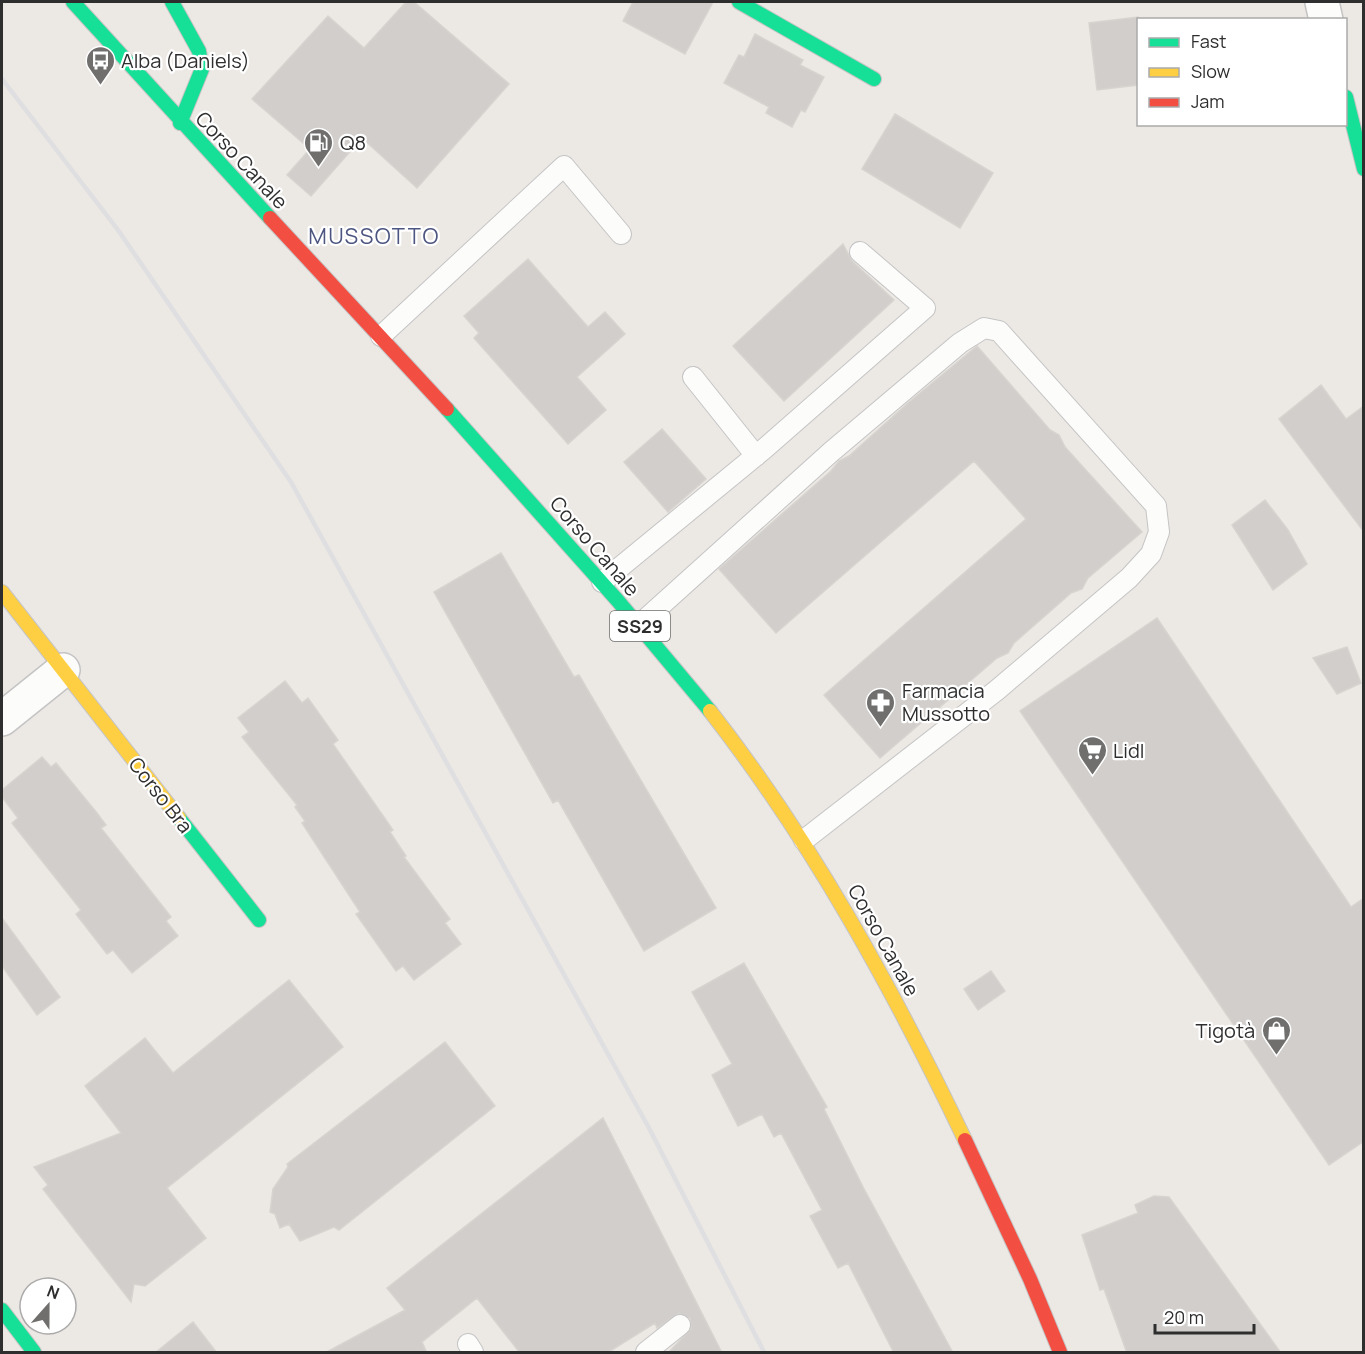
<svg xmlns="http://www.w3.org/2000/svg" width="1365" height="1354" viewBox="0 0 1365 1354" font-family="Manrope,sans-serif">
	<style>
		.building { fill: #d1cecb; stroke: #d7d4d0; stroke-width: 1.5 }
		.lines { fill: none; stroke-linecap: round; stroke-linejoin: round }
		.lane-casing { stroke: #c5c4c5; stroke-width: 22 }
		.street-casing { stroke: #c5c4c5; stroke-width: 36 }
		.fast-casing { stroke: #c5c4c5; stroke-width: 16 }
		.slow-casing { stroke: #c5c4c5; stroke-width: 16 }
		.jam-casing { stroke: #c5c4c5; stroke-width: 16 }
		.lane { stroke: #fcfcfb; stroke-width: 20 }
		.street { stroke: #fcfcfb; stroke-width: 33 }
		.fast { stroke: #16e098; stroke-width: 14 }
		.slow { stroke: #ffcf43; stroke-width: 14 }
		.jam { stroke: #f24e42; stroke-width: 14 }
		.rail { stroke: #dfdfe1; stroke-width: 4.5 }
		.labels { text-anchor: middle; dominant-baseline: central; stroke-width: 4.5; stroke-linejoin: round; paint-order: stroke }
		.shield { fill: #fff; stroke: #6d6d6d; stroke-width: 1.5 }
		.shield-label { font-size: 18px; font-weight: bold; fill: #2e2e2e }
		.poi-label { font-size: 20px; fill: #2e2e2e; stroke: #fff; text-anchor: start }
		.street-label { font-size: 20px; fill: #2e2e2e; stroke: #fff }
		.quarter-label { font-size: 22px; letter-spacing: 1.5px; fill: #4d5680; stroke: #fff }
	</style>
	<rect width="100%" height="100%" fill="#ece8e4"/>
	<path class="building" d="M406,2H414L509,84L417,188L362,138L311,196L287,175L310,149L252,99L328,16L364,48Z
		M633,2H713L685,54L623,21Z
		M1138,17V85L1097,90L1089,23Z
		M755,34L803,60L800,65L824,77L805,112L801,110L792,127L766,113L769,107L724,83L739,55L744,57Z
		M895,114L993,173L960,228L862,169Z
		M843,244L852,261L894,300L784,401L733,346Z
		M528,259L588,327L605,312L625,334L577,377L606,410L568,444L474,338L479,333L464,316Z
		M977,346L1050,430L1059,435L1065,447L1142,532L1088,578L1082,589L1071,593L1014,643L1008,653L997,658L940,707L934,717L922,722L880,758L824,695L1026,519L974,461L776,633L719,569L831,471L839,461L849,456L908,403Z
		M1321,385L1346,419L1364,406V532L1279,419Z
		M662,429L706,479L668,512L624,462Z
		M1265,500L1288,530L1307,564L1273,590L1232,525Z
		M501,553L574,677L579,675L716,908L644,951L558,800L553,803L434,592Z
		M1157,618L1351,907L1364,898V1141L1329,1165L1020,711Z
		M1347,647L1361,683L1337,694L1313,658Z
		M285,681L302,703L308,698L338,740L333,744L393,830L390,832L406,856L404,857L450,919L445,923L461,944L414,980L403,966L396,971L356,914L360,912L302,823L305,821L295,807L297,805L242,737L249,732L238,718Z
		M42,757L51,767L56,763L97,813L106,825L101,828L171,917L166,921L178,936L132,973L113,950L107,954L76,914L81,910L12,823L18,818L2,797V790Z
		M2,918L60,997L37,1015L2,966Z
		M744,963L827,1107L824,1109L863,1187L953,1353H894L848,1263L838,1268L810,1216L822,1210L781,1133L774,1137L762,1114L738,1126L712,1075L732,1064L692,992Z
		M991,971L1005,991L978,1010L964,989Z
		M289,980L343,1047L167,1188L206,1238L145,1286L134,1284L131,1302L43,1189L48,1185L34,1167L121,1133L85,1086L145,1038L173,1073Z
		M445,1042L495,1106L339,1230L334,1227L300,1241L289,1224L280,1228L275,1214L270,1212L273,1189L288,1167L287,1164Z
		M603,1118L722,1353H668L691,1329L690,1318L679,1313L657,1328L655,1323L607,1353H520L477,1298L422,1342L427,1353H325L405,1310L387,1288Z
		M1154,1196L1169,1197L1281,1353H1127L1104,1289L1100,1290L1082,1235L1138,1213L1135,1205Z
		M193,1322L217,1353H155Z"/>
	<g class="lines">
		<defs>
			<path id="lane" d="M381,336L564,166L621,234
				M693,377L756,456
				M602,582L764,449L925,308L860,252
				M639,625L831,452L960,343L984,328L999,331L1156,506L1159,532L1151,554L1129,578L997,690L804,840
				M468,1344L473,1352
				M646,1352L680,1325"/>
			<path id="street" d="M1322,2L1326,20
				M2,719L63,670"/>
			<path id="fast" d="M73,2L270,218
				M172,2L199,51L202,69L180,123
				M739,2L874,79
				M1346,97L1364,169
				M447,409L618,601L710,711
				M179,818L259,920
				M2,1310L34,1352"/>
			<path id="slow" d="M2,592L179,818
				M710,711C813,843 893,989 965,1140"/>
			<path id="jam" d="M270,218L447,409
				M965,1140L1030,1279L1060,1352"/>
		</defs>
		<use href="#lane" class="lane-casing"/>
		<use href="#street" class="street-casing"/>
		<use href="#fast" class="fast-casing"/>
		<use href="#slow" class="slow-casing"/>
		<use href="#jam" class="jam-casing"/>
		<use href="#lane" class="lane"/>
		<use href="#street" class="street"/>
		<use href="#fast" class="fast"/>
		<use href="#slow" class="slow"/>
		<use href="#jam" class="jam"/>
		<path class="rail" d="M2,79L118,230L291,482L649,1128L764,1352"/>
	</g>
	<defs>
		<symbol id="bus-pin" viewBox="-11 -11 22 30"><path d="M0 17L-7.5 6A9.5 9.5 0 1 1 7.5 6Z" fill="#706f6e" stroke="#fff"/><path d="M-5-6H5V4H4V6H2V4H-2V6H-4V4H-5ZM-3.5-4V0h7V-4ZM-3.5 1.2v1.5H-2V1.2ZM2 1.2v1.5H3.5V1.2Z" fill="#fff"/></symbol>
		<symbol id="fuel-pin" viewBox="-11 -11 22 30"><path d="M0 17L-7.5 6A9.5 9.5 0 1 1 7.5 6Z" fill="#706f6e" stroke="#fff"/><path d="M-5.5-6h7V0h2V4h1.3V-2.5L3-4.5l.8-.8L6-3V5H2.5V1h-1V6h-7ZM-4.2-4.7v3.2H.2V-4.7Z" fill="#fff"/></symbol>
		<symbol id="pharmacy-pin" viewBox="-11 -11 22 30"><path d="M0 17L-7.5 6A9.5 9.5 0 1 1 7.5 6Z" fill="#706f6e" stroke="#fff"/><path d="M-2-6h4v4h4v4h-4v4h-4v-4h-4v-4h4Z" fill="#fff"/></symbol>
		<symbol id="supermarket-pin" viewBox="-11 -11 22 30"><path d="M0 17L-7.5 6A9.5 9.5 0 1 1 7.5 6Z" fill="#706f6e" stroke="#fff"/><path d="M-6-5.5h2.5l.6 2H6L4.5 2H-2.5L-4.4-4H-6ZM-1.5 3.2a1.3 1.3 0 1 0 .1 0ZM3 3.2a1.3 1.3 0 1 0 .1 0Z" fill="#fff"/></symbol>
		<symbol id="shop-pin" viewBox="-11 -11 22 30"><path d="M0 17L-7.5 6A9.5 9.5 0 1 1 7.5 6Z" fill="#706f6e" stroke="#fff"/><path d="M-5-2.5h2.3a2.7 3.5 0 0 1 5.4 0H5L5.5 6h-11ZM-1.5-2.5h3a1.5 2.3 0 0 0-3 0Z" fill="#fff"/></symbol>
	</defs>
	<g fill-rule="evenodd">
		<use href="#bus-pin" x="84" y="44" width="33" height="45"/>
		<use href="#fuel-pin" x="302" y="126" width="33" height="45"/>
		<use href="#pharmacy-pin" x="864" y="686" width="33" height="45"/>
		<use href="#supermarket-pin" x="1076" y="734" width="33" height="45"/>
		<use href="#shop-pin" x="1260" y="1014" width="33" height="45"/>
	</g>
	<g class="labels">
		<rect class="shield" x="610" y="611" width="60" height="30" rx="4.5"/>
		<g class="shield-label">
			<text x="640" y="626">SS29</text>
		</g>
		<g class="poi-label">
			<text x="121" y="60">Alba (Daniels)</text>
			<text x="340" y="142">Q8</text>
			<text x="902" y="690">Farmacia<tspan x="902" dy="23">Mussotto</tspan></text>
			<text x="1113" y="750">Lidl</text>
			<text x="1255" y="1030" text-anchor="end">Tigotà</text>
		</g>
		<g class="street-label">
			<text transform="translate(242 160) rotate(47)">Corso Canale</text>
			<text transform="translate(595 546) rotate(49)">Corso Canale</text>
			<text transform="translate(161 795) rotate(52)">Corso Bra</text>
			<text transform="translate(884 940) rotate(61)">Corso Canale</text>
		</g>
		<g class="quarter-label">
			<text x="374" y="236">MUSSOTTO</text>
		</g>
	</g>
	<rect width="1365" height="1354" fill="none" stroke="#2e2e2e" stroke-width="6"/>
	<rect x="1137" y="18" width="210" height="108" fill="#ffffff" stroke="#ababab" stroke-width="1.5"/>
	<rect x="1149" y="38" width="30" height="9" fill="#16e098" stroke="#ababab" stroke-width="1.5"/>
	<text x="1191" y="48" font-size="18" fill="#2e2e2e">Fast</text>
	<rect x="1149" y="68" width="30" height="9" fill="#ffcf43" stroke="#ababab" stroke-width="1.5"/>
	<text x="1191" y="78" font-size="18" fill="#2e2e2e">Slow</text>
	<rect x="1149" y="98" width="30" height="9" fill="#f24e42" stroke="#ababab" stroke-width="1.5"/>
	<text x="1191" y="108" font-size="18" fill="#2e2e2e">Jam</text>
	<g transform="translate(48 1306) rotate(21)"><circle r="28" fill="#ffffff" stroke="#ababab" stroke-width="1.5"/>
	<path d="M0-4.5L10 22L0 15L-10 22Z" fill="#706f6e"/>
	<text y="-9" font-size="16" font-weight="bold" text-anchor="middle" fill="#2e2e2e">N</text>
	</g>
	<path d="M1155 1324v9h99v-9" fill="none" stroke="#2e2e2e" stroke-width="3"/>
	<text x="1164" y="1324" font-size="18" fill="#2e2e2e" stroke="#ffffff" stroke-width="4.5" paint-order="stroke">20 m</text>
</svg>
